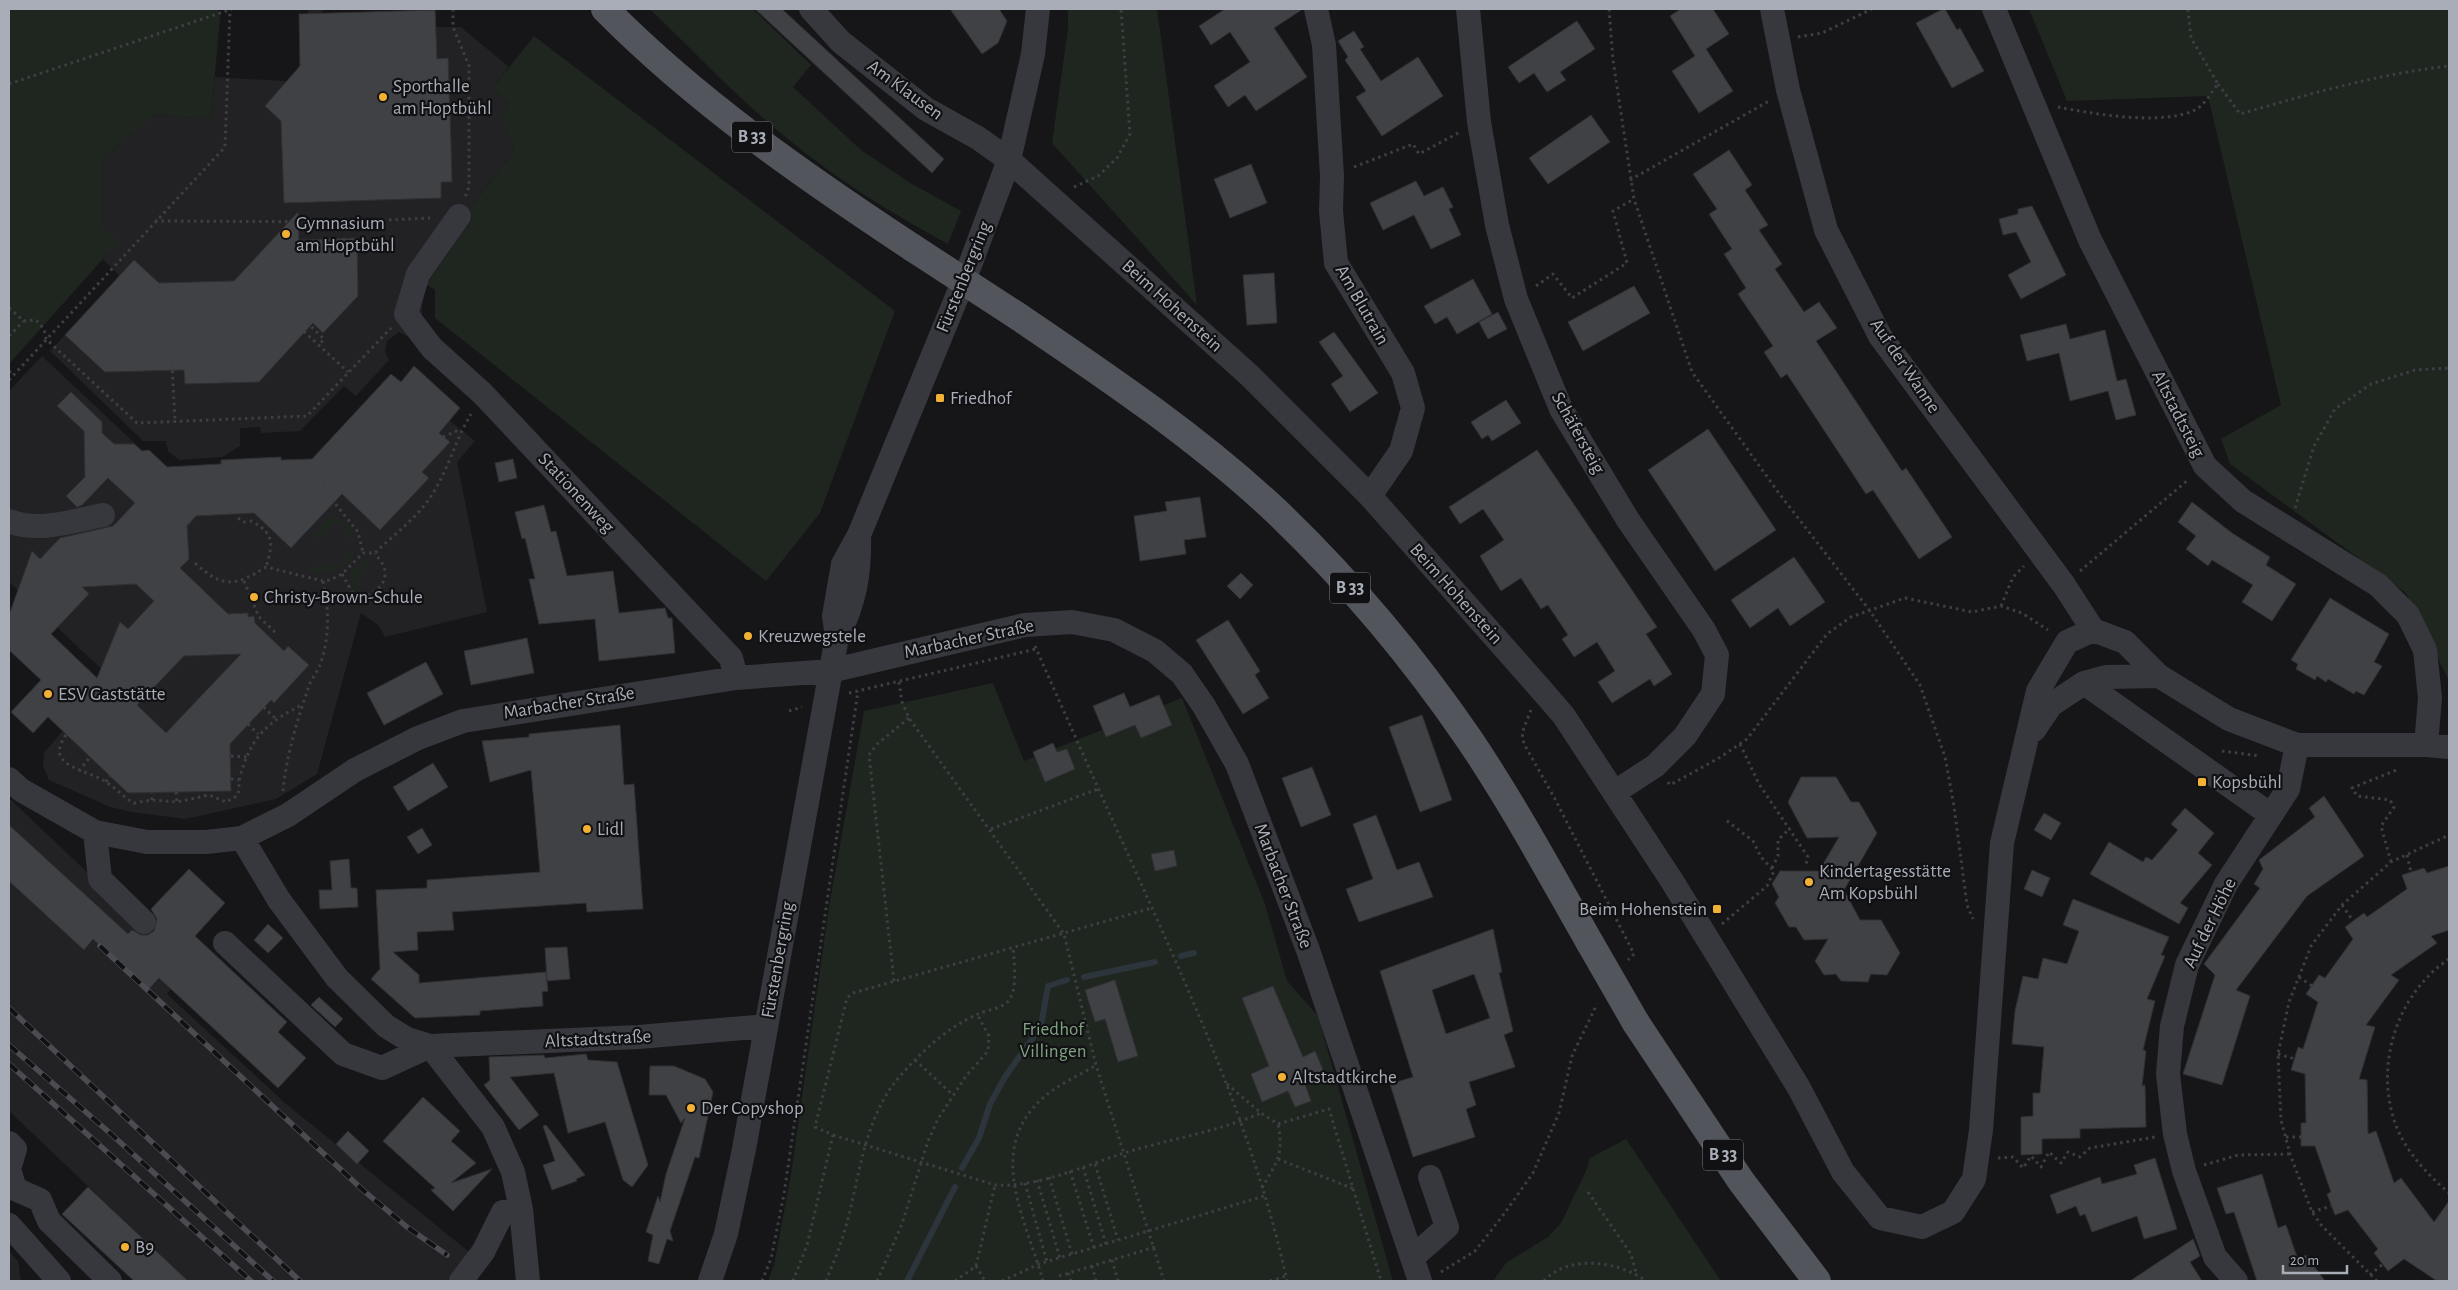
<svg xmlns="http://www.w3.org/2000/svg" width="2458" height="1290" viewBox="0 0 2458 1290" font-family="'Alegreya Sans',sans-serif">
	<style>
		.built { fill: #222225 }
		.green { fill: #1e261f }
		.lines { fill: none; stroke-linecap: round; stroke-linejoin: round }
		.stream { stroke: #2c353c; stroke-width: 6 }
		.building { fill: #404145; stroke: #303034; fill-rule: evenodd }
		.path { stroke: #3d3f44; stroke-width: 3; stroke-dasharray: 2.5 4; stroke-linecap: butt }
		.minor { stroke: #37383d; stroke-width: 24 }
		.major { stroke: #53555c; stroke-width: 28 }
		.rail-casing { stroke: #4a4c52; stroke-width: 5.5 }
		.rail { stroke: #111113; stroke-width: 4; stroke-dasharray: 11; stroke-linecap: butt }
		.major-bridge { stroke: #53555c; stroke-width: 28 }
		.poi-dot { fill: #f2b134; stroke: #111113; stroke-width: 2 }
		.labels { text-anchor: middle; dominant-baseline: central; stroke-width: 4.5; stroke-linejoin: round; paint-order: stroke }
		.shield { fill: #111113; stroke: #7b7e86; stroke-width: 1 }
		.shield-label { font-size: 18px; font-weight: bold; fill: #a8adb8 }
		.poi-label { font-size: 19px; fill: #a8adb8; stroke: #111113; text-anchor: start }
		.street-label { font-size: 19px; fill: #a8adb8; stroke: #111113 }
		.park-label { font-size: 19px; fill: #7fa381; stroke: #111113 }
	</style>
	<rect width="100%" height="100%" fill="#161618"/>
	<path class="built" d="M308,9H322L323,14L435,10L436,27H461L509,67L492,89L509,103L501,116L514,151L470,208L472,220L426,284L422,305V320L407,336L399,332L387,341L385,352L389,360L356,396L344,386L300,431L261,433L260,427L240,428V446L222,457L179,460L168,451L166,441H143L50,351L120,276L103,259L118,241L103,228L102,159L153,115L211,119L215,77L301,82L299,14H308Z
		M42,356L142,450H149L167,467L221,464V460L281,457V460L312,459L391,374L475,441L457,462L487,612L385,637L378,625L361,613L317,774L276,799L185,819L131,812L110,807L49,780L43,766L44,753L80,710L113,680L9,582V391Z
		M9,798L188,968L167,994L285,1103L473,1255L458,1281H188L9,1111Z
		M9,1251L18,1261L21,1281H9Z"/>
	<path class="green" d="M9,9H218L220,17L211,119L154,115L102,159L103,228L119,241L9,364Z
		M650,9H753L811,65L793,87L861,150L912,184L961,211L948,244C892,214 837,179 789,140C740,100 695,53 650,9Z
		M1068,9H1157L1197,305L1052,143L1068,29Z
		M2029,9H2449V681L2406,593L2230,464L2221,439L2281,405L2208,96L2067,101Z
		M534,36L895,311L820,513L766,581L435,318V290L426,284L472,220L470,208L514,151L501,116L509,103L492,89Z
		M333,516C346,517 356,531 355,542L352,543L343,524L338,521L334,522L321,538L313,539L312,535L321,531L323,523Z
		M351,552H354L355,557L335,572H313L310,570L314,566L338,565Z
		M370,558C370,569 357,575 358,587L363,593H359L350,583V574L365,559Z
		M993,683L1024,761L1182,698L1265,904L1287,981L1318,1016L1393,1281H768L774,1265L791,1174L829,907L864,711Z
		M1626,1139L1721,1281H1493L1506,1263L1548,1237L1561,1223L1587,1169L1590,1158Z"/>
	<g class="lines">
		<path class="stream" d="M1181,956L1194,953
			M1084,977L1155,962
			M962,1168L979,1138L990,1104L1005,1077L1041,1026L1048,986L1067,980
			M907,1281L955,1187"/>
	</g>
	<path class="building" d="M755,9H782L877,97L944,159L932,173Z
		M950,9H999L1007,21L998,43L982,54Z
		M1225,9H1303L1274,28L1307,77L1256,111L1245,95L1228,107L1214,86L1250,62L1230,32L1211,45L1199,26Z
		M1681,9H1713L1729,34L1706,49L1733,91L1699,113L1672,71L1695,56L1670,16Z
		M1943,9H1945L1957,30L1960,28L1984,71L1952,88L1916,23Z
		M435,10L437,59L448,58L451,144L452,182H441V198L284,203L281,121L265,106L300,66L299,14Z
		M1577,21L1595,49L1560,72L1566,80L1547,92L1534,73L1519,83L1508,67Z
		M1354,31L1364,47L1360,49L1381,81L1418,57L1443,96L1382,136L1356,97L1366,91L1345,60L1348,57L1338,41Z
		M1591,115L1610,142L1548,184L1529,158Z
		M1729,150L1752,185L1745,190L1768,225L1759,230L1782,264L1775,269L1804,312L1819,302L1837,328L1816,341L1902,471L1906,468L1952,537L1919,559L1873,490L1866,494L1787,374L1781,378L1764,352L1773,346L1738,294L1746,288L1724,254L1732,249L1709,214L1717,209L1693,174Z
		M1251,164L1267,203L1230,218L1214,179Z
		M1416,181L1424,196L1443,187L1453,207L1449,209L1461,235L1431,249L1414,215L1383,230L1370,203Z
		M2032,206L2066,275L2021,299L2008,275L2031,262L2016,232L2003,235L1999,219L2018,214V209Z
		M298,212L299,240L357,238L358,296L323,333L313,323L259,382L185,384L184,370L105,372L65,335L134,260L159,283L234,281Z
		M1274,273L1277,323L1247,325L1243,275Z
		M1473,279L1492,314L1457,334L1447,317L1435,324L1424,306Z
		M1634,286L1650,313L1583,351L1568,322Z
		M1498,312L1507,329L1488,339L1479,322Z
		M2066,324L2070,339L2105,330L2117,381L2126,379L2136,415L2116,420L2108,391L2070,401L2059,353L2027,361L2020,335Z
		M1334,332L1378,393L1350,412L1331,384L1343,376L1319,342Z
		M414,366L460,408L439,433L450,442L422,472L429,478L380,530L342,494L291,548L254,513L196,516L187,526L189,559L180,568L228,614L248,613V617L254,616L255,623L284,651L288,646L309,665L274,703L271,700L230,744L231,791L128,793L48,717L33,733L11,712L41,680L9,650V615L32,551L40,559L60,538L113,526L135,503L108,478L82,505L77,507L66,496L85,477L84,431L57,406L71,392L102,422V433L114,444H134L142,451L149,450L167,467L221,464V460L281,457V460L312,459L391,374L401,382ZM136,584L154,601L128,629L120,622L97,678L51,634L89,594L82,587ZM241,654L166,733L137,705L184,656Z
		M1506,400L1521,423L1492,441L1488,435L1482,439L1471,422Z
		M1708,429L1776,530L1715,571L1648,470Z
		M1537,450L1657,627L1646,634L1672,674L1654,686L1650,679L1612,703L1598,682L1615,671L1597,642L1574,657L1562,639L1568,635L1548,605L1541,609L1521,578L1501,591L1490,573L1480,556L1504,540L1483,509L1460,524L1449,507Z
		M513,459L517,478L499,482L495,463Z
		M1200,497L1206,537L1184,540L1186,554L1140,561L1134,516L1167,511L1165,502Z
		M2192,502L2232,533L2270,557L2266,565L2296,584L2272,621L2242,602L2253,585L2212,560L2208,566L2186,549L2196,536L2178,522Z
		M544,505L551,532L556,531L567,576L613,571L619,613L665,608L668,618H672L675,653L599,661L595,619L539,624L529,579H535L525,538L522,539L515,512Z
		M1794,557L1825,602L1790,626L1778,608L1750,628L1731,600Z
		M1241,573L1253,585L1240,599L1227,586Z
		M2330,598L2389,634L2374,662L2382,666L2364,695L2356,691L2354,694L2328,679L2326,682L2317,676L2315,680L2296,669L2298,664L2291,660Z
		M1228,620L1260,671L1255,675L1269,698L1243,714L1196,640Z
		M527,638L534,673L471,685L464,651Z
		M426,662L443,694L384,725L367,693Z
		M1124,693L1130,707L1159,695L1172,725L1141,738L1135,725L1106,737L1093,706Z
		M1422,715L1452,800L1420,812L1389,727Z
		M620,725L624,785L634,784L643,909L587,912L586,903L452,912L454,930L417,932L418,950L393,952L419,975V983L546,972L548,991L542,992L543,1006L480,1011V1015L415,1018L371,979L380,969L376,890L427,888V880L540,872L531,770L490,782L482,741L529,737V734Z
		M1053,743L1057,752L1067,749L1075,769L1045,782L1033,752Z
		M433,763L448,787L408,811L393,787Z
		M1312,767L1331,815L1301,827L1282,778Z
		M1801,777H1836L1851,802H1859L1877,833L1844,890L1860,920H1881L1900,953L1887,975L1871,974L1868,982L1841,981L1836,974L1824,975L1815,961L1828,939L1804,940L1796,927H1789L1775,903L1779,897L1772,884L1780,871H1819L1839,837L1807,838L1788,802Z
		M2324,796L2364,856L2307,896L2236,990L2250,996L2222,1085L2183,1074L2215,975L2204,964L2260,888L2254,884L2263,869L2259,860L2315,817L2309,808Z
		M2185,808L2214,833L2198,853L2212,865L2180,903L2188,908L2179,924L2090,874L2109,842L2143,862L2146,857L2152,860L2178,830L2171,824Z
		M2044,813L2061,823L2051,840L2034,830Z
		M1376,815L1397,870L1419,862L1433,897L1359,922L1346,889L1373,879L1353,824Z
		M9,825L128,934L132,930L141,935H148L154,931L157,919L151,909L189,869L225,903L195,936L287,1022L278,1032L306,1058L278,1088L159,978L148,990L93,939L84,950L9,881Z
		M422,828L432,845L418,854L407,837Z
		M1174,850L1177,866L1155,871L1151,854Z
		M349,859L351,888H357L358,907L320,909L319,890H332L330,861Z
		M2449,866V930L2431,936L2437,943L2391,975L2399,980L2366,1025L2375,1027L2359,1079L2367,1080L2368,1134L2376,1131L2394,1183L2401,1178L2434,1222L2449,1201V1281H2437L2404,1259L2388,1271L2374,1253L2378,1249L2348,1210L2335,1215L2327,1194L2331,1192L2315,1146H2301V1123H2306L2305,1074L2291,1070L2298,1047L2303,1049L2318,1002L2306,994L2319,975L2325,978L2353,939L2345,927L2364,913L2367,917L2407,889L2402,875L2424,868L2427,873Z
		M2032,870L2050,878L2042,897L2024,889Z
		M2073,899L2169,937L2161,955L2165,956L2147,999L2155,1001L2143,1050L2146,1051L2142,1086L2145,1085L2146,1127L2080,1129V1138L2042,1139V1154L2021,1155V1117L2033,1116V1093H2040L2044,1047L2012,1044L2015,1011L2023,976L2038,979L2043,958L2067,964L2079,931L2063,925Z
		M268,924L283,938L268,953L254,940Z
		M1493,929L1502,972L1499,973L1513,1031L1504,1035L1515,1067L1469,1082L1476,1105L1466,1109L1475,1137L1413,1157L1390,1084L1413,1077L1380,971ZM1474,974L1490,1018L1446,1034L1432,990Z
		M567,947L570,979L547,981L545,948Z
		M1115,980L1138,1056L1118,1062L1105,1019L1095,1022L1085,990Z
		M1273,986L1303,1057L1315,1051L1324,1072L1304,1081L1311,1101L1295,1107L1288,1091L1262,1102L1251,1074L1269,1066L1242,998Z
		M319,997L343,1019L335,1027L311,1005Z
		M586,1054L588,1060L617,1062L648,1165L632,1187L623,1180L605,1122L568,1133L554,1073L510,1077L539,1115L519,1130L484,1085L490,1080L489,1057L544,1055L545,1058Z
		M650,1066H674L705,1079L713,1092L699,1158L695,1157L670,1231L673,1241L667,1239L659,1264L648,1261L653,1235L646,1232L658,1196L660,1202L666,1174L685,1118L681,1123L666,1095H649Z
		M423,1097L460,1131L451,1141L476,1163L451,1183L492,1169L453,1211L431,1190L435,1188L383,1141Z
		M546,1125L585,1175L576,1179L577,1181L552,1190L543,1165L555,1161L543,1126Z
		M348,1131L369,1151L357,1164L336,1144Z
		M2155,1158L2177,1229L2144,1239L2137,1216L2092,1232L2085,1214L2080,1216L2076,1206L2057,1214L2050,1195L2100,1177L2102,1184L2137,1174L2134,1165Z
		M2262,1174L2278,1228L2286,1225L2298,1260L2306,1255L2325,1281H2257L2234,1212L2226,1214L2217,1188Z
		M88,1187L188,1281H134L62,1214Z
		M2193,1239L2200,1256L2190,1262L2202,1281H2130Z"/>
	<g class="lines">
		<path class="path" d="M453,9V27L469,66V187L465,197
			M1609,9L1613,60L1634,199L1692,372L1778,492L1870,611L1920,685L1945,757L1954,806L1967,905L1973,919
			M1798,37L1822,33L1872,9
			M9,84L232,9
			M2218,84L2240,114C2309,94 2378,74 2449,66
			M2058,107C2094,114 2161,126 2195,110C2204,106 2212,91 2218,84L2191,38L2188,9
			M1354,167L1413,144L1419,154L1460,132
			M1630,180L1769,101
			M1074,187L1098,176L1117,158L1130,134L1121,9
			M155,221L347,222L430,218
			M1536,286L1553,274L1572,298L1627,263L1613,211L1634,199
			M9,308L24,321L36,320L44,329L46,339L137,423L307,416L391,328
			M302,318L324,339L319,345
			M299,327L348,372
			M9,336L24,321
			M172,364L175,421
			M9,371L14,375
			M9,380L225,147L230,9
			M443,437L461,429
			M324,482L325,491L358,532L363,553
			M2295,508L2314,446L2335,409L2371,384L2415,370L2449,368
			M238,518L244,522L252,521C275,535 273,543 266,567
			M195,563C223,589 235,586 266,567L323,581L330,580L342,574L363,553H375C392,536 412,522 427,502C447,475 454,442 471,414
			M2080,571L2188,480
			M342,574L355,597C367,598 384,589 385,575C386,566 379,559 375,553
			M244,581L259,617L278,635
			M2001,606L2013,577L2024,566
			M1035,646C1075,737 1116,828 1157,919C1209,1036 1260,1156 1287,1281
			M899,682L902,702L909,718L1064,934L1096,1065L1164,1281
			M259,689L252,696L275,718
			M849,693L1036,649
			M1531,710L1522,733L1524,744L1554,797L1634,954L1628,960
			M789,711L802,707
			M248,724L258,734
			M66,735C43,767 87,769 106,782C116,788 124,798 134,803L152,800L177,802L209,795L226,802L237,796C240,790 238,784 240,777C251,736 267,723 303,704
			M1740,744L1759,784L1808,857L1806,864
			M2222,751L2260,756
			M231,756L247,757
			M79,771L90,757
			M231,779L239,780
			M106,782L110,776
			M1668,782L1670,785L1719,758L1747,739L1827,634L1851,617L1905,598L1972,612L2001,606L2022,613L2048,630
			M283,791C286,757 297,721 308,689C310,680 317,673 320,665C330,637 329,609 323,581
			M176,792L177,802
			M152,800V793
			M991,829L1098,789
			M2407,855L2411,872
			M2391,862L2381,826L2394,807L2390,800L2357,796L2352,788L2399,769
			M1772,868L1778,856V840L1790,828
			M2342,905L2353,921
			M1722,924L1767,886L1774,871L1761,857L1753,841L1726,820
			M2449,959C2396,994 2373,1068 2397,1128C2408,1154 2428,1175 2449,1193
			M2299,977L2312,986
			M894,981L869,755L876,745L909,718
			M2278,1054L2295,1059
			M915,1060L953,1095
			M1227,1084L1261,1113L1278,1124L1329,1109L1381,1281
			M833,1135L995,1185C1036,1188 1084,1166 1124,1153C1169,1139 1217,1132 1261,1113
			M2286,1137H2301
			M1998,1158L2013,1157L2023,1168L2031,1156L2041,1167L2049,1152L2061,1163L2068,1152L2080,1157L2090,1148L2155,1137
			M1278,1159L1354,1189
			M1095,1164L1118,1240
			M2204,1165L2238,1155L2290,1154
			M1083,1167L1106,1244
			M1070,1171L1094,1248
			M1049,1177L1072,1254
			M1037,1180L1060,1258
			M1025,1183L1047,1262
			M1262,1188C1277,1161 1284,1156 1278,1124
			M1588,1192L1631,1254L1636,1273
			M2312,1212L2331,1206
			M1112,1260L1118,1281
			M976,1266L985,1281
			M1092,1266L1096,1281
			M1441,1272L1475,1251L1504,1214L1533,1173L1559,1113L1572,1056L1597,1004
			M1068,1273L1071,1281
			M2370,1275L2383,1264
			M1059,1276L1155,1247
			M762,1281L771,1259L784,1194L858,691
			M793,1281L807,1245L833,1135L815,1127L847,998L853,993L1152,908
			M826,1281C831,1268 837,1255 841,1242C860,1187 860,1121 901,1075C922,1051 948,1027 978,1014C987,1010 1004,1008 1009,1000C1018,988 1014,961 1013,947
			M877,1281L902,1224L928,1141L938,1119L966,1076L988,1051L989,1036L977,1014
			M955,1281L976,1266L995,1185
			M1002,1281L1039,1264L1264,1196
			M1043,1281C1026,1219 984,1149 1044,1097C1057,1085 1080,1075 1096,1065
			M1270,1281L1286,1276
			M1544,1281C1568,1254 1619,1261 1646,1281
			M2377,1281L2322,1226L2312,1212L2290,1154L2281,1120L2278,1054L2289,1002L2311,946L2342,905L2391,862L2449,835"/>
		<path class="minor" d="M811,9L841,42L926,109L978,138L1009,160L1249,375L1370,496L1538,686L1564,716L1672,881L1799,1088L1843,1172L1880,1218L1922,1227L1953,1212L1974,1179L1981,1130L2002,843L2038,691L2067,642L2093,630
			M1316,9L1324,45L1332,176L1331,211L1336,263L1403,373L1413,408L1401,451L1370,496
			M1468,9L1479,122L1497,225L1516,299L1561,409L1628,520L1704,630L1717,655L1713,694L1685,736L1655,766L1615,792
			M1772,9L1788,90L1826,230L1880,336L2064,585L2093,630
			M1994,9L2090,240L2205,466L2243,501L2378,585L2408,615L2425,650L2430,698L2426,745
			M459,216L418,274L406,314L432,348L483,394L731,658L736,678
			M9,521C39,533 72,521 103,515
			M836,630L834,616L843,564L859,535L970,265L1009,160L1033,54L1038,9
			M2093,630L2125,642L2159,676L2229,719L2297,745H2426L2449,747
			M2084,683L2271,815
			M2034,730L2051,705L2084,683L2106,677L2159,676
			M9,779L21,790L95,832L147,842H206L242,838L288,815L355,770L418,738L463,721L736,678L830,671L1025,625L1072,622L1114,630L1155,651L1182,674L1204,706L1237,764L1308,950L1420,1281
			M95,832L100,879L144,922
			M242,838L279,900L337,978L386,1026L407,1039L430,1046L639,1037L766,1026
			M225,943L343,1054L382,1068L430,1046L493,1127L513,1172L521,1209L528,1281
			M9,1143L15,1149L9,1169L15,1189L40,1200L49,1221L110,1281
			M9,1225L59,1281
			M1412,1258L1447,1227L1430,1177
			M461,1281L483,1252L503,1212L521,1209
			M710,1281L726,1234L744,1149L837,637C855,604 860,572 859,535
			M2236,1281L2215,1257L2184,1171L2175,1134L2168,1074L2172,1026L2187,965L2226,884L2288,789L2297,745"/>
		<path class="major" d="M605,9C697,102 804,176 913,248
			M1019,317C1109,378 1198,438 1277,512C1349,581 1413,657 1469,739C1513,804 1551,875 1590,943
			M1636,1023L1741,1181L1817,1281"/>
		<defs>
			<path id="rail" d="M100,946L364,1191L407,1227L447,1255
				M9,1008L300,1281
				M9,1045L111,1134L273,1281
				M9,1064L251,1281"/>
		</defs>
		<use href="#rail" class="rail-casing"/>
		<use href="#rail" class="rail"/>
		<path class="major-bridge" d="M913,248L1019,317
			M1590,943L1636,1023"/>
	</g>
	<g class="poi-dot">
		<circle cx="383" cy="97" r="5"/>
		<circle cx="286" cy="234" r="5"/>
		<rect x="935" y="393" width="10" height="10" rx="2.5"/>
		<circle cx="254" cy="597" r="5"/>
		<circle cx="748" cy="636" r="5"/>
		<circle cx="48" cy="694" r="5"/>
		<rect x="2197" y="777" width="10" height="10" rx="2.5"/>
		<circle cx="587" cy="829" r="5"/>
		<circle cx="1809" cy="882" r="5"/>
		<rect x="1712" y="904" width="10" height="10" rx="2.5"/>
		<circle cx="1282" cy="1077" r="5"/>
		<circle cx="691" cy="1108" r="5"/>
		<circle cx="125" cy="1247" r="5"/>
	</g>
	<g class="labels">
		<g class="shield">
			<rect x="732" y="121.5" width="40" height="31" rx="4"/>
			<rect x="1330" y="572.5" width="40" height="31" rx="4"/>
			<rect x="1703" y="1139.5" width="40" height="31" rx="4"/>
		</g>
		<g class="shield-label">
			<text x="752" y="137">B 33</text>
			<text x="1350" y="588">B 33</text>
			<text x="1723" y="1155">B 33</text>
		</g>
		<g class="poi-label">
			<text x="393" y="86">Sporthalle<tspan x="393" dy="22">am Hoptbühl</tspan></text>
			<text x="296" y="223">Gymnasium<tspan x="296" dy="22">am Hoptbühl</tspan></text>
			<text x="950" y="398">Friedhof</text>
			<text x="264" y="597">Christy-Brown-Schule</text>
			<text x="758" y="636">Kreuzwegstele</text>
			<text x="58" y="694">ESV Gaststätte</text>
			<text x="2212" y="782">Kopsbühl</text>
			<text x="597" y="829">Lidl</text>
			<text x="1819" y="871">Kindertagesstätte<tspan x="1819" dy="22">Am Kopsbühl</tspan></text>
			<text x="1707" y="909" text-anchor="end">Beim Hohenstein</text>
			<text x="1292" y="1077">Altstadtkirche</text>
			<text x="701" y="1108">Der Copyshop</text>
			<text x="135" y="1247">B9</text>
		</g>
		<g class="street-label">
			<text transform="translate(905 90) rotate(36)">Am Klausen</text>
			<text transform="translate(964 277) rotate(-68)">Fürstenbergring</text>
			<text transform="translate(1362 305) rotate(60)">Am Blutrain</text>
			<text transform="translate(1172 306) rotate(42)">Beim Hohenstein</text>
			<text transform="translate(1905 366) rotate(56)">Auf der Wanne</text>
			<text transform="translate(2178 414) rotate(63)">Altstadtsteig</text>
			<text transform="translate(1578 433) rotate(61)">Schäfersteig</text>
			<text transform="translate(576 493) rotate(47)">Stationenweg</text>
			<text transform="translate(1456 594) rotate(48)">Beim Hohenstein</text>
			<text transform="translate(969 639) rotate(-12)">Marbacher Straße</text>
			<text transform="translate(569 703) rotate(-9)">Marbacher Straße</text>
			<text transform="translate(1283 886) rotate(69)">Marbacher Straße</text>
			<text transform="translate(2210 923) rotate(-64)">Auf der Höhe</text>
			<text transform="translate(778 960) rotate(-80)">Fürstenbergring</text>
			<text transform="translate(598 1039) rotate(-3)">Altstadtstraße</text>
		</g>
		<g class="park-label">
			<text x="1053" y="1029">Friedhof<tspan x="1053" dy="22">Villingen</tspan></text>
		</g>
	</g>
	<rect width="2458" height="1290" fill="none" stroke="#a8adb8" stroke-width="20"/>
	<path d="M2283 1265v8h64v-8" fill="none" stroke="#a8adb8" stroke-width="2.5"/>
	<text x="2290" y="1265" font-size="15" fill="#a8adb8" stroke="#111113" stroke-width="4" paint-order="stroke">20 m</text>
</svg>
